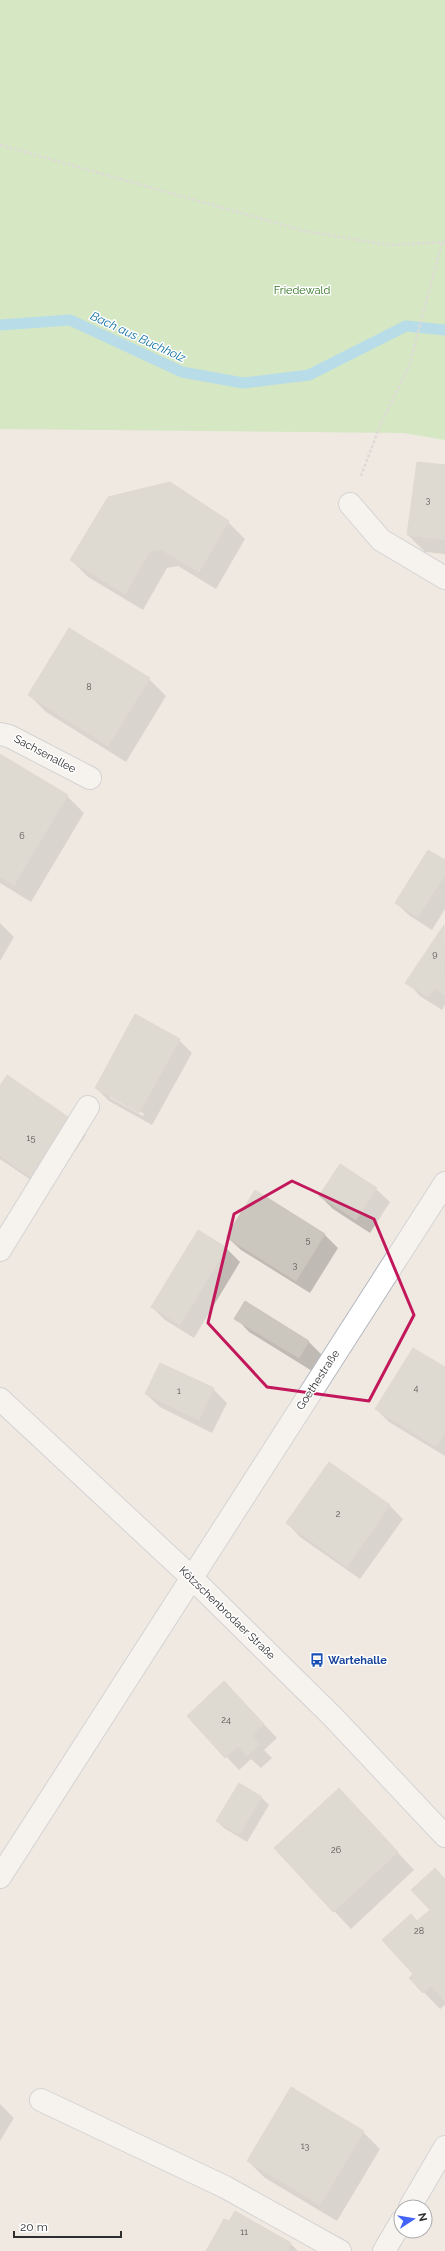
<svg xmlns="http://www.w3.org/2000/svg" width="445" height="2251" viewBox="0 0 445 2251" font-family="Raleway,sans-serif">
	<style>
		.green { fill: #b6e59e }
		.shadow { fill: #0003; fill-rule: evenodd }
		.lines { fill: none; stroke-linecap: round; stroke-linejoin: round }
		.stream { stroke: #75cff0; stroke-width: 11 }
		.building { fill: #cbc7bf; stroke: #cbc5ba }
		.minor-casing { stroke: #b4b7c1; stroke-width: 24 }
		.path { stroke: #c9c9c9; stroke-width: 2.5; stroke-dasharray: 3 2; stroke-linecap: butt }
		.minor { stroke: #fff; stroke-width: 22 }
		.marked { fill: none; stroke: #c2185b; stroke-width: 3; stroke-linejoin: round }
		.labels { text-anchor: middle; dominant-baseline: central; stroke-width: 3; stroke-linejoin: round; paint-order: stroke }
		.number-label { font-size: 9px; fill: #555452 }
		.park-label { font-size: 11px; fill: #2c6e1b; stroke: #fff }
		.street-label { font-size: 11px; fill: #2e2e2e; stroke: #fff }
		.transit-label { font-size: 11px; font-weight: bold; fill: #164399; stroke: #fff; text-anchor: start }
		.water-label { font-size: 12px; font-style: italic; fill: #0d6fa3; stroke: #fff }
	</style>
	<rect width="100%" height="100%" fill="#efe9e1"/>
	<path class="green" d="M0,0H445V440L404,433L0,429Z"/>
	<path class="shadow" d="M445,466V554L425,552L408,535Z
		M228,522L245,539L216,589L178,566L167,568L143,610L88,577L71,560Z
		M149,679L166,696L126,762L46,712L29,695Z
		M0,756L67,796L84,813L31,902L0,883Z
		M445,862V909L432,930L410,916L396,903Z
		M0,923L14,937L0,961Z
		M444,926L445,1005L442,1010L420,996L407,982Z
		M179,1040L192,1053L152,1125L109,1101L96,1088ZM110,1095L144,1114L143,1116L110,1098Z
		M0,1087L73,1122L86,1135L47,1191L0,1159Z
		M376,1189L390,1202L370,1233L333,1209L320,1196Z
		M255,1192L325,1235L338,1248L310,1293L241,1250L227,1237Z
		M198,1232L227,1249L240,1262L194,1338L165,1320L152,1307Z
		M245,1303L309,1342L322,1355L312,1371L249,1332L236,1318Z
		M445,1369V1456L389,1422L376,1409Z
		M213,1389L227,1403L212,1433L160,1407L146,1394Z
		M330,1463L390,1506L403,1519L360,1579L300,1537L287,1523Z
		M237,1696L277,1738L264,1750L272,1758L261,1768L251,1759L239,1770L188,1716Z
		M240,1785L262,1798L269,1805L247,1842L224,1828L217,1821Z
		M356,1807L414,1870L351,1929L275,1848Z
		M445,1880V2005L440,2009L410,1978L414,1974L418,1922L431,1910Z
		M0,2104L14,2118L0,2141Z
		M363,2132L380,2149L337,2221L265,2178L248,2161Z
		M235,2213L291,2244L298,2251H207Z"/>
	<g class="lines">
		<path class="stream" d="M0,325L70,320L182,372L243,383L309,375L406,326L445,330"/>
	</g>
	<path class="building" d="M417,462L445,465V540L407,535Z
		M170,482L229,521L199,572L160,549L150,551L125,594L70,560L108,497Z
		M69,628L150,678L108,746L28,695Z
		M0,754L68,795L14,885L0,877Z
		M428,850L445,860V875L418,917L395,903Z
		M444,925L445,995L435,988L428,997L405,983Z
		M135,1014L180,1039L139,1113L95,1088Z
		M7,1075L74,1121L34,1179L0,1156V1086Z
		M340,1164L377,1188L356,1220L319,1196Z
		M255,1190L325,1234L296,1281L226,1237Z
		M198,1230L227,1248L180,1325L151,1307Z
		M245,1301L309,1341L299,1358L234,1319Z
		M413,1348L445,1367V1433L436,1447L375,1409Z
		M160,1363L214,1388L199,1420L145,1394Z
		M329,1462L390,1505L347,1567L286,1523Z
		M224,1681L264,1724L252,1736L260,1744L247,1756L238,1746L225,1758L187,1716Z
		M239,1783L262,1797L239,1835L216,1821Z
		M339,1788L398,1852L333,1912L274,1848Z
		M435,1868L445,1879V2001L431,1986L423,1993L409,1978L413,1974L382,1940L411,1914L417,1921L430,1910L411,1890Z
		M291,2087L364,2131L320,2205L247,2161Z
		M235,2211L291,2243L287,2251H206L224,2219L229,2221Z"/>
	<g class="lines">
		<defs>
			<path id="minor" d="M350,504L381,540L445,578
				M0,734L9,736L90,778
				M0,1250L88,1107
				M0,1399L191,1577L334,1718L445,1836
				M0,1877L445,1183
				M41,2100L225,2187L340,2251
				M410,2207L445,2147
				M384,2251L401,2222"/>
		</defs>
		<use href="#minor" class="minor-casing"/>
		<path class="path" d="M0,145L305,231L389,245L445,242
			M361,476L379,428L409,366L442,243"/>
		<use href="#minor" class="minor"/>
	</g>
	<path d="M0 0H445V2251H0ZM292,1181L374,1219L414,1315L369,1401L267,1387L208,1323L234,1214Z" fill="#efe9e1" fill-opacity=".55" fill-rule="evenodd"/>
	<path class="marked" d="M292,1181L374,1219L414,1315L369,1401L267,1387L208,1323L234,1214Z"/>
	<defs>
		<symbol id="bus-bare" viewBox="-9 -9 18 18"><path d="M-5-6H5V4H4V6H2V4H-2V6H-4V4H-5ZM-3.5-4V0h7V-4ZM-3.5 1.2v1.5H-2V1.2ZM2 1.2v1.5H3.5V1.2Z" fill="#1a4fb4" stroke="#fff" stroke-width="2.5" paint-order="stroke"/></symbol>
	</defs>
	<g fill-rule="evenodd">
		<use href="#bus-bare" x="307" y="1650" width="20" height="20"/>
	</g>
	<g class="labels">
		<g class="number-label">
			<text x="428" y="500">3</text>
			<text x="89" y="687">8</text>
			<text x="22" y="836">6</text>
			<text x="435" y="954">9</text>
			<text x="31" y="1138">15</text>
			<text x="308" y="1240">5</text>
			<text x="295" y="1265">3</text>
			<text x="416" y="1388">4</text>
			<text x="179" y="1391">1</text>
			<text x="338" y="1514">2</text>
			<text x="226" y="1720">24</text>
			<text x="336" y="1850">26</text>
			<text x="419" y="1931">28</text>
			<text x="305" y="2146">13</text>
			<text x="244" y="2232">11</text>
		</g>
		<g class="park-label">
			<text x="302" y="290">Friedewald</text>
		</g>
		<g class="street-label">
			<text transform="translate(45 754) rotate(28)">Sachsenallee</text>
			<text transform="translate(318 1380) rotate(-57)">Goethestraße</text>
			<text transform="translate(227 1613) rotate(44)">Kötzschenbrodaer Straße</text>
		</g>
		<g class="transit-label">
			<text x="328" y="1660">Wartehalle</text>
		</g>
		<g class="water-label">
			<text transform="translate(138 337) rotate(25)">Bach aus Buchholz</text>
		</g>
	</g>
	<g transform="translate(413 2219) rotate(78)"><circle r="19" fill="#ffffff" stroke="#ababab"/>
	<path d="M0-3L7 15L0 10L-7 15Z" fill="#4264fb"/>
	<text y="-6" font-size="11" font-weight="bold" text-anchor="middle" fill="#2e2e2e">N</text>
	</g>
	<path d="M14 2231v6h107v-6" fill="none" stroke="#2e2e2e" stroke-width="2"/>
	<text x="20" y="2231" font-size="12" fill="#2e2e2e" stroke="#ffffff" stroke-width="3" paint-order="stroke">20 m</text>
</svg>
